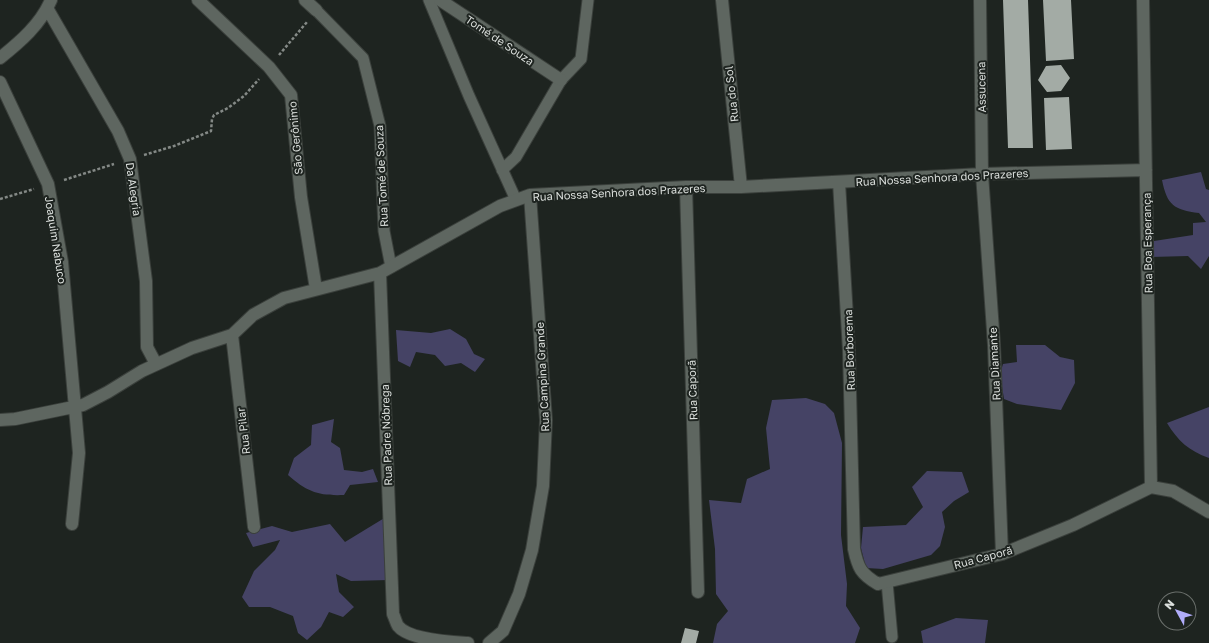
<svg xmlns="http://www.w3.org/2000/svg" width="1209" height="643" viewBox="0 0 1209 643" font-family="'Golos Text',sans-serif">
	<style>
		.forest { fill: #454365 }
		.building { fill: #a3aba5 }
		.lines { fill: none; stroke-linecap: round; stroke-linejoin: round }
		.lane-casing { stroke: #3b403c; stroke-width: 13 }
		.street-casing { stroke: #3b403c; stroke-width: 14 }
		.path { stroke: #848986; stroke-width: 2.5; stroke-dasharray: 3 2; stroke-linecap: butt }
		.lane { stroke: #5e6660; stroke-width: 11 }
		.street { stroke: #5e6660; stroke-width: 12 }
		.labels { text-anchor: middle; dominant-baseline: central; stroke-width: 4; stroke-linejoin: round; paint-order: stroke }
		.street-label { font-size: 11px; fill: #dbdfdc; stroke: #1e2420 }
	</style>
	<rect width="100%" height="100%" fill="#1e2420"/>
	<path class="forest" d="M1201,172L1206,189L1209,190V256L1201,269L1188,256L1151,257L1154,241L1193,235V223L1206,222L1199,213C1174,210 1167,205 1162,180Z
		M450,329L466,339L474,354L485,359L475,372L461,363L445,366L435,355L416,352L410,367L398,361L396,330L431,333Z
		M1016,345H1045L1060,357L1074,360L1075,383L1061,410L1017,404L1004,399L1000,374L1003,364L1017,362Z
		M806,398L825,404L834,413L842,443L841,535L847,584L846,606L860,628L855,643H713L717,624L728,611L716,594L715,549L709,500L741,503L747,479L770,469L766,428L772,400Z
		M1209,407V458C1189,451 1178,441 1167,423Z
		M334,419L331,442L340,448L344,470L362,472L373,469L378,482L350,485L344,495C319,496 307,492 288,475L294,458L311,445L312,425Z
		M927,471L962,472L969,492L954,501L942,512L945,527L940,546L931,555L883,569L866,568L861,548L863,527L906,525L923,507L912,487Z
		M386,517L389,580L351,581L336,574L339,592L354,607L343,617L329,612L321,627L307,640L298,633L293,616L270,607H249L242,597L254,571L275,550L280,540L253,547L246,533L272,526L292,532L330,524L345,542Z
		M956,618L988,620L985,643H923L921,631Z"/>
	<path class="building" d="M1003,0H1028L1033,148H1008Z
		M1043,0H1071L1074,59L1046,61Z
		M1061,65L1070,78L1061,91L1047,92L1038,80L1046,66Z
		M1069,97L1072,149L1046,150L1044,98Z
		M685,628L699,631L696,643H681Z"/>
	<g class="lines">
		<defs>
			<path id="lane" d="M429,0L469,96L516,200
				M316,10L363,58L380,126L384,231L391,267
				M502,170L516,157L561,80L581,59L588,0
				M887,582L892,637"/>
			<path id="street" d="M198,0L269,67L291,95L301,197L316,289
				M305,0L316,10
				M440,0L561,80
				M722,0L741,187
				M980,0L982,174L994,345L1002,554
				M1143,0L1151,487
				M47,8L118,131L130,159L146,281L147,347L156,364
				M0,58C20,42 41,24 51,0
				M0,82L48,184L62,262L79,453L72,524
				M839,182L849,351L854,549C858,568 861,574 878,584L1002,554L1073,525L1151,487
				M686,187L698,592
				M380,273L393,614C395,618 396,623 398,626C409,640 451,642 468,643
				M232,335L254,527
				M0,420L15,419L83,405L108,392L142,371L192,348L232,335L253,315L284,298L380,273L500,206L530,195L686,187H741L982,174L1146,170
				M1151,487L1173,491L1209,512
				M489,643L503,631L519,594L532,550L543,486L546,420L530,195"/>
		</defs>
		<use href="#lane" class="lane-casing"/>
		<use href="#street" class="street-casing"/>
		<path class="path" d="M279,55L307,22
			M144,155L174,146L211,131L212,119L214,115L228,108L244,96L259,79
			M64,180L114,164
			M0,199L34,189"/>
		<use href="#lane" class="lane"/>
		<use href="#street" class="street"/>
	</g>
	<g class="labels">
		<g class="street-label">
			<text transform="translate(500 40) rotate(34)">Tomé de Souza</text>
			<text transform="translate(981 87) rotate(-91)">Assucena</text>
			<text transform="translate(731 94) rotate(-96)">Rua do Sol</text>
			<text transform="translate(295 138) rotate(-95)">São Gerônimo</text>
			<text transform="translate(381 176) rotate(-93)">Rua Tomé de Souza</text>
			<text transform="translate(942 177) rotate(-3)">Rua Nossa Senhora dos Prazeres</text>
			<text transform="translate(134 189) rotate(82)">Da Alegria</text>
			<text transform="translate(619 192) rotate(-3)">Rua Nossa Senhora dos Prazeres</text>
			<text transform="translate(56 240) rotate(81)">Joaquim Nabuco</text>
			<text transform="translate(1147 243) rotate(-91)">Rua Boa Esperança</text>
			<text transform="translate(849 350) rotate(-92)">Rua Borborema</text>
			<text transform="translate(994 364) rotate(-93)">Rua Diamante</text>
			<text transform="translate(542 377) rotate(-93)">Rua Campina Grande</text>
			<text transform="translate(692 390) rotate(-92)">Rua Caporã</text>
			<text transform="translate(243 431) rotate(-97)">Rua Pilar</text>
			<text transform="translate(386 435) rotate(-92)">Rua Padre Nóbrega</text>
			<text transform="translate(983 557) rotate(-15)">Rua Caporã</text>
		</g>
	</g>
	<g transform="translate(1177 611) rotate(310)"><circle r="19" fill="#1e2420" stroke="#6a6f6b"/>
	<path d="M0-3L7 15L0 10L-7 15Z" fill="#b1adfa"/>
	<text y="-6" font-size="11" font-weight="bold" text-anchor="middle" fill="#dbdfdc">N</text>
	</g>
</svg>
